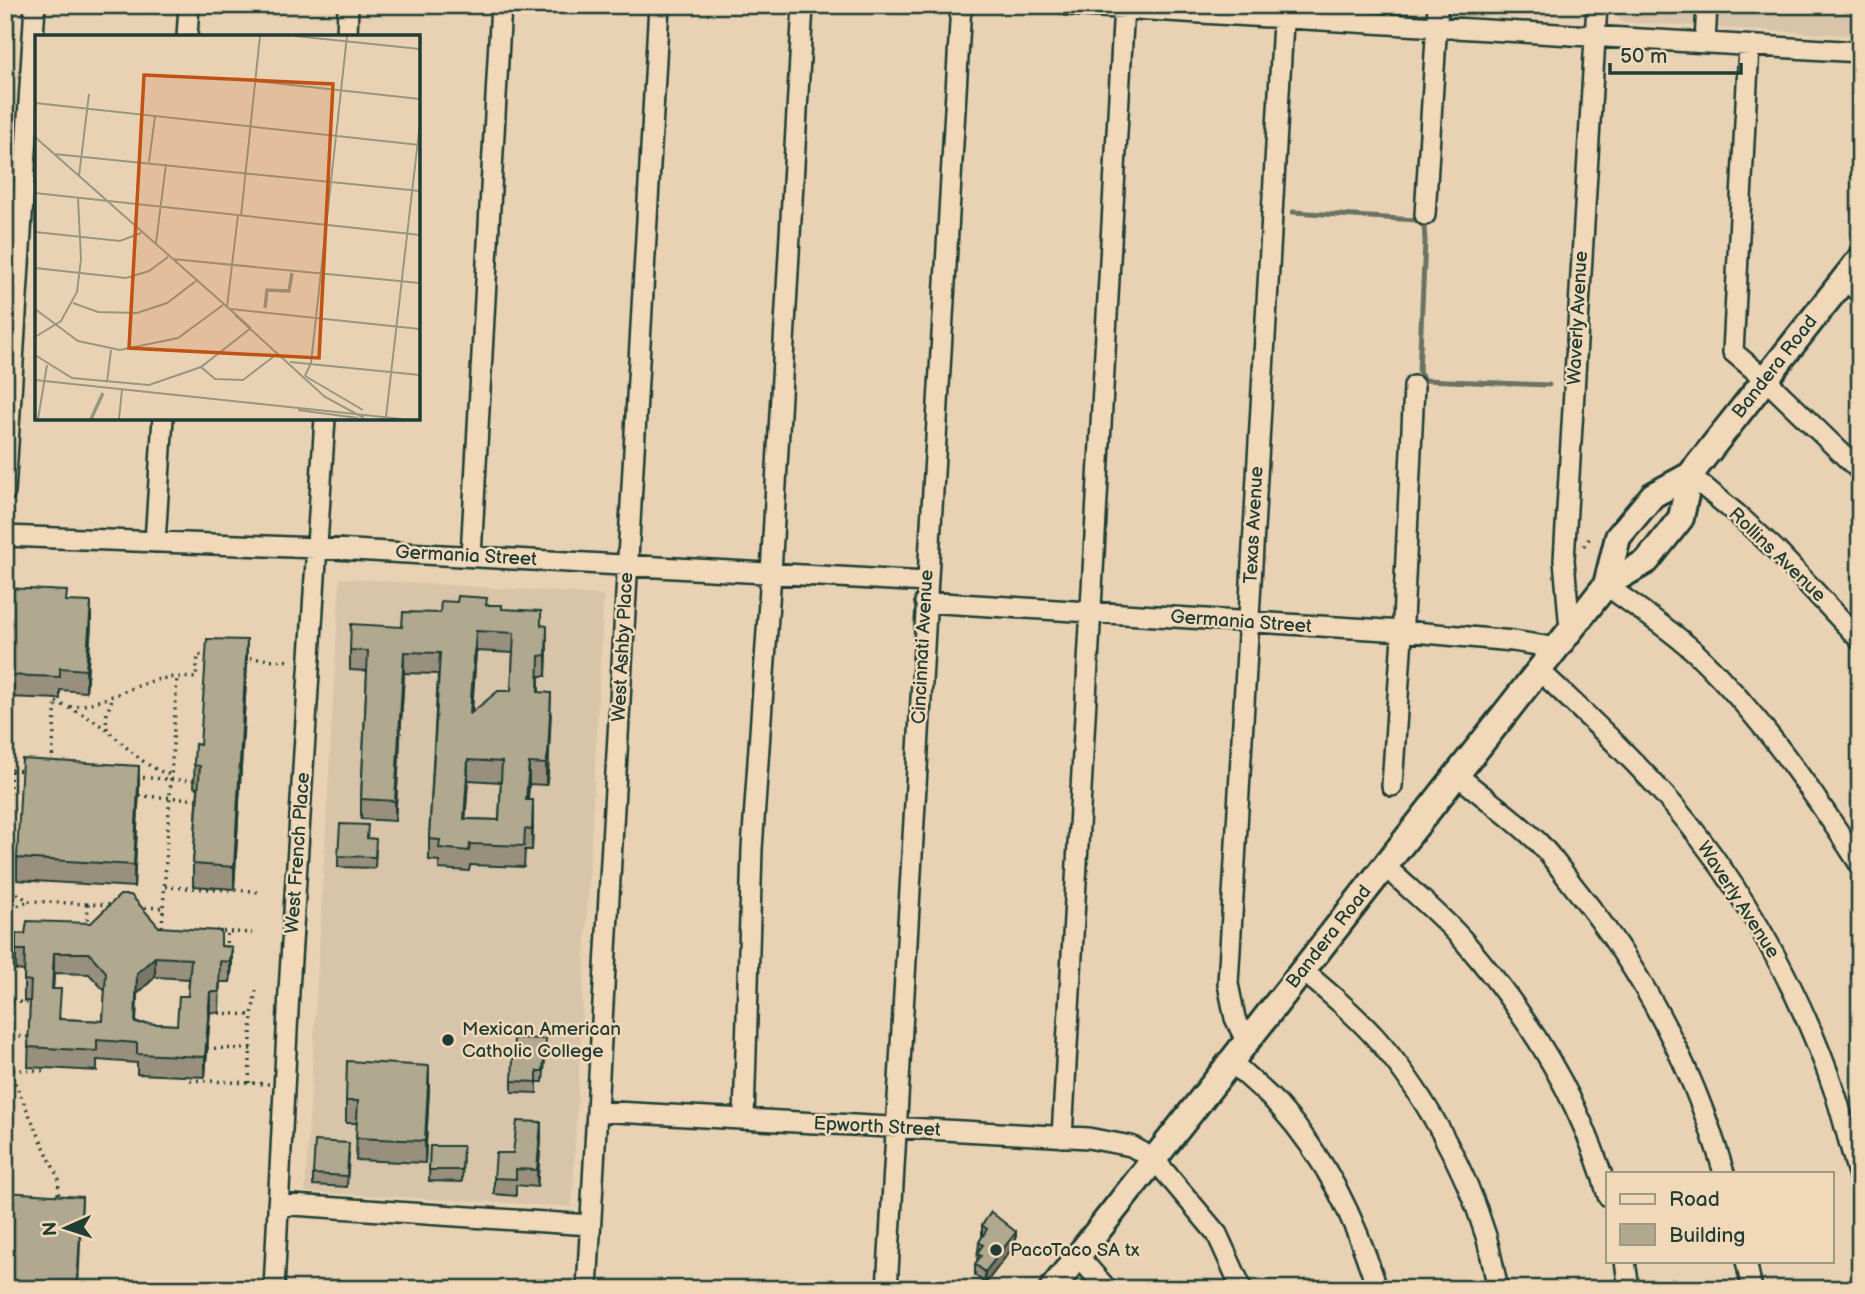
<svg xmlns="http://www.w3.org/2000/svg" width="1865" height="1294" viewBox="0 0 1865 1294" font-family="'Balsamiq Sans',sans-serif">
	<style>
		.built { fill: #d8c5a9 }
		.lines { fill: none; stroke-linecap: round; stroke-linejoin: round }
		.stream { stroke: #687362; stroke-width: 5 }
		.minor-casing { stroke: #1f3d34; stroke-width: 24 }
		.major-casing { stroke: #1f3d34; stroke-width: 30 }
		.path { stroke: #1f3d34; stroke-width: 3.5; stroke-dasharray: 2 5; stroke-linecap: butt }
		.minor { stroke: #f1d8b9; stroke-width: 19 }
		.major { stroke: #f1d8b9; stroke-width: 24 }
		.wall { fill: #98907c; stroke: #1f3d34; stroke-width: 2; fill-rule: evenodd }
		.shaded-wall { fill: #7c7665; stroke: #1f3d34; stroke-width: 2 }
		.building { fill: #b1a890; stroke: #1f3d34; stroke-width: 2; fill-rule: evenodd }
		.poi-dot { fill: #1f3d34; stroke: #f1d8b9; stroke-width: 2.5 }
		.labels { text-anchor: middle; dominant-baseline: central; stroke-width: 5; stroke-linejoin: round; paint-order: stroke }
		.street-label { font-size: 19px; fill: #1f3d34; stroke: #f1d8b9 }
		.poi-label { font-size: 19px; fill: #1f3d34; stroke: #f1d8b9; text-anchor: start }
		.inset-river { fill: none; stroke: #989781; stroke-width: 3.5 }
		.inset-road { fill: none; stroke: #989681; stroke-width: 2 }
		.view { fill: #c05314; fill-opacity: 0.15; stroke: #c05314; stroke-width: 3.5 }
		.inset-edge { fill: none; stroke: #1f3d34; stroke-width: 3.5 }
	</style>
	<rect width="100%" height="100%" fill="#e9d2b4"/>
	<filter id="ink" filterUnits="userSpaceOnUse"><feTurbulence type="fractalNoise" baseFrequency=".0143" numOctaves="2"/><feDisplacementMap in="SourceGraphic" scale="14" xChannelSelector="R" yChannelSelector="G"/><feConvolveMatrix kernelMatrix="1 2 1 2 8 2 1 2 1" color-interpolation-filters="sRGB"/></filter>
	<g filter="url(#ink)">
		<path class="built" d="M1618,5H1860V36L1621,22L1618,17Z
			M340,578L604,595L572,1207L305,1192Z"/>
		<g class="lines">
			<path class="stream" d="M1293,212L1416,220L1424,226L1425,241L1419,372L1424,380L1549,385"/>
			<defs>
				<path id="minor" d="M1067,5L1860,52
					M187,37L189,5
					M347,37L348,5
					M1705,43L1707,5
					M1749,46L1733,352L1765,379L1860,471
					M1425,215L1438,5
					M1844,279L1860,293
					M1690,475L1738,515L1776,550L1860,640
					M5,492L35,5
					M5,536L317,548L927,582
					M155,542L163,418
					M471,556L501,5
					M1606,585C1635,607 1669,628 1696,653C1760,715 1812,790 1860,865
					M925,602L1403,631L1513,641L1556,648
					M1570,630L1564,560L1597,5
					M1539,670C1585,714 1632,757 1674,806C1744,889 1800,990 1835,1093C1844,1121 1851,1151 1860,1180
					M1456,774C1483,797 1513,818 1538,842C1552,856 1563,873 1575,888C1645,974 1693,1067 1724,1173
					M1392,786L1403,621L1414,386
					M1385,866C1410,890 1439,913 1463,940C1526,1013 1582,1101 1608,1196
					M1302,970C1327,991 1352,1012 1374,1036C1422,1089 1465,1167 1486,1236C1491,1254 1494,1271 1498,1289
					M1246,1041L1235,1018L1228,984L1284,5
					M1231,1061C1246,1076 1264,1090 1278,1105C1327,1159 1356,1220 1377,1289
					M597,1111L1088,1138L1131,1146L1154,1159L1217,1234L1242,1289
					M744,1119L752,849L771,573L803,5
					M1062,1137L1124,5
					M278,1204L590,1225
					M1078,1256L1107,1289
					M1625,1261L1629,1289
					M1746,1261L1752,1289
					M274,1289L289,991L325,418
					M587,1289L659,5
					M887,1289L961,5"/>
				<path id="major" d="M1606,585L1618,537L1653,495L1690,475L1860,259
					M1052,1289L1606,585L1647,561L1681,518L1690,475"/>
			</defs>
			<use href="#minor" class="minor-casing"/>
			<use href="#major" class="major-casing"/>
			<path class="path" d="M1584,546L1592,535
				M243,658L291,661
				M56,702C71,709 87,715 100,725C124,742 142,768 172,775
				M70,707C108,704 138,679 176,677
				M107,729L106,716L112,699
				M52,763L56,699
				M5,766L10,697
				M5,770H11L5,861
				M11,770L27,771
				M136,777L194,781
				M139,796L199,799
				M5,886L29,901L88,904
				M165,887L255,891L262,894
				M138,907L164,908
				M5,911L29,901
				M91,925L87,921L88,904L113,905
				M162,927L177,677L196,678L198,655L211,656
				M216,931L252,933
				M5,944L21,945
				M226,950L227,931
				M5,1001L31,1003
				M219,1013L252,1015
				M5,1036L29,1037
				M207,1048L251,1049
				M5,1061L9,1070L43,1071
				M9,1070L59,1180L58,1197
				M190,1080L269,1084
				M249,1083L252,1015L256,990"/>
			<use href="#minor" class="minor"/>
			<use href="#major" class="major"/>
		</g>
		<path class="wall" d="M5,588L67,601L91,624L86,692L60,690V699L6,697Z
			M487,605L502,609L541,625L547,647L546,676H539V692L551,713L548,774L546,785L529,784L528,800L533,821L532,850H525L524,867L470,865L469,871L439,869V861L429,860V839L438,674L404,673L395,821L361,819V799L367,671L350,670V650L402,627L440,613ZM476,651L513,653L511,691L472,713ZM468,780L501,782L499,820L465,819Z
			M247,663L234,889L193,886V864L198,788L194,787L195,744L200,745Z
			M139,788L134,887L17,880V858Z
			M367,838L376,850L375,868L338,867V856Z
			M159,927L221,946L232,947L230,982H220L219,1013L210,1012L205,1077L137,1074V1063L97,1060V1071L28,1067L30,1001H24V971L16,970V934ZM54,973L89,974L105,991L103,1021L60,1019L53,989ZM155,977L189,979L188,996L177,1025L136,1023L137,994Z
			M546,1050L543,1082H537V1093L512,1092V1081Z
			M429,1088L425,1163L356,1160L357,1123H346V1101Z
			M541,1139L537,1187L516,1185V1196L494,1194V1178L513,1153Z
			M430,1146H463L462,1182L429,1181Z
			M349,1154L347,1187L313,1185V1174Z
			M982,1225L1016,1243L985,1284L975,1275V1264L977,1261L979,1242L982,1237Z"/>
		<path class="shaded-wall" d="M91,602V624L86,692V670Z
			M547,626V647L546,676V655Z
			M476,631V651L470,734V714Z
			M247,640V663L234,889V867Z
			M404,652V673L395,821V801Z
			M551,693L548,774L546,785V764Z
			M468,760V780L464,839V819Z
			M529,763V784L526,820V800Z
			M139,766V788L134,887V865Z
			M533,800V821L532,850V830Z
			M232,947V967L230,982V962Z
			M54,953V973L52,1009V989Z
			M155,957V977L137,994L135,1044L137,973Z
			M210,992V1012L205,1077V1057Z
			M429,1066V1088L425,1163V1141Z
			M541,1122V1139L537,1187V1170Z
			M82,1197L78,1289H77Z
			M1016,1232V1243L985,1284V1272Z"/>
		<path class="building" d="M5,588L67,591L66,601L91,602L86,670L60,668V677L6,675L8,648H5Z
			M458,596L487,598L486,605H502V609L541,611V625L547,626L546,655L539,656L538,692L551,693L548,754L546,764L529,763L526,800H533L532,830L525,829L524,846L470,844L469,851L439,848L440,840L429,839L440,653L404,652L395,801L361,799L368,651L350,650L351,624L402,627L403,612L440,613L441,601L457,602ZM476,631L514,633L511,691H498L470,714ZM468,760L502,762L499,820L464,819Z
			M207,639L247,640L234,867L193,864L200,766L194,765L195,744L200,745Z
			M22,759L139,766L134,865L17,858Z
			M340,824L368,825L367,838L376,839L375,857L338,856Z
			M120,895H131L159,927L221,931V946L232,947L230,962L220,961L219,992H210L205,1057L137,1054V1043L97,1040V1051L28,1047L31,981L24,980L25,950H16V934H25L27,921L91,923ZM54,953H89L106,972L103,1021L59,1019L61,989H52ZM155,957L191,959L188,996H179L177,1025L135,1023L137,973Z
			M514,1038L546,1039L543,1071H537V1082L512,1081Z
			M347,1061L429,1066L425,1141L356,1138L358,1101H346Z
			M517,1121L541,1122L537,1170L516,1169V1179L494,1178L496,1153H513Z
			M315,1141L349,1143L347,1176L313,1174Z
			M430,1146H463L462,1170H429Z
			M5,1192L82,1197L77,1289H5Z
			M991,1212L1016,1232L985,1272L975,1264L981,1256L977,1253L983,1245L979,1242L987,1229L982,1225Z"/>
	</g>
	<g class="poi-dot">
		<circle cx="448" cy="1040" r="7"/>
		<circle cx="996" cy="1250" r="7"/>
	</g>
	<g class="labels">
		<g class="street-label">
			<text transform="translate(1578 318) rotate(-87)">Waverly Avenue</text>
			<text transform="translate(1775 367) rotate(-52)">Bandera Road</text>
			<text transform="translate(1254 525) rotate(-87)">Texas Avenue</text>
			<text transform="translate(1777 555) rotate(44)">Rollins Avenue</text>
			<text transform="translate(466 556) rotate(3)">Germania Street</text>
			<text transform="translate(1241 622) rotate(4)">Germania Street</text>
			<text transform="translate(623 647) rotate(-87)">West Ashby Place</text>
			<text transform="translate(923 647) rotate(-87)">Cincinnati Avenue</text>
			<text transform="translate(298 853) rotate(-86)">West French Place</text>
			<text transform="translate(1738 900) rotate(57)">Waverly Avenue</text>
			<text transform="translate(1329 937) rotate(-52)">Bandera Road</text>
			<text transform="translate(877 1127) rotate(3)">Epworth Street</text>
		</g>
		<g class="poi-label">
			<text x="462" y="1029">Mexican American<tspan x="462" dy="22">Catholic College</tspan></text>
			<text x="1010" y="1250">PacoTaco SA tx</text>
		</g>
	</g>
	<g transform="translate(35 35)">
		<rect width="385" height="385" fill="#e9d2b4"/>
		<path class="inset-river" d="M230,273L232,255L254,256L257,238M56,384L68,358"/>
		<path class="inset-road" d="M260,1L385,14M220,46L385,64M0,68L385,110M0,102L216,293M19,119L385,156M114,127L120,81M44,141L54,59M0,158L385,200M206,181L225,1M0,197L85,206L106,198M121,208L131,129M137,224L385,248M0,233L91,243L114,236L133,222M38,268L63,277L102,278L132,268L161,246M192,272L203,180M0,274L43,306L85,315L143,303L188,270M196,274L385,294M200,280L290,362L329,383M0,302L26,286L42,257L46,224L43,163M0,320L37,343L114,350L166,332L216,293M255,327L385,340M166,332L180,344L208,345L242,319M270,341L276,328L312,1M270,341L328,375M0,345L367,384M72,347L76,315M263,375L323,383M351,382L385,88M3,384L12,330M84,384L87,355"/>
		<path class="view" d="M109,40L298,49L284,323L94,313Z"/>
		<rect width="385" height="385" class="inset-edge"/>
	</g>
	<rect width="1865" height="1294" fill="none" stroke="#f1d8b9" stroke-width="28"/>
	<rect x="14" y="14" width="1837" height="1266" fill="none" stroke="#1f3d34" stroke-width="2.5" filter="url(#ink)"/>
	<rect x="1606" y="1172" width="228" height="91" fill="#f1d8b9" stroke="#9d9a84" stroke-width="2"/>
	<rect x="1620" y="1194" width="35" height="10" fill="#f1d8b9" stroke="#9d9a84" stroke-width="2"/>
	<text x="1669" y="1206" font-size="21" fill="#1f3d34">Road</text>
	<rect x="1620" y="1224" width="35" height="21" fill="#b1a890" stroke="#9d9a84" stroke-width="2"/>
	<text x="1669" y="1242" font-size="21" fill="#1f3d34">Building</text>
	<g transform="translate(66 1228) rotate(267)" stroke="#f1d8b9" stroke-width="5" paint-order="stroke">
	<path d="M0-5L12 26L0 18L-12 26Z" fill="#1f3d34"/>
	<text y="-10" font-size="19" font-weight="bold" text-anchor="middle" fill="#1f3d34">N</text>
	</g>
	<path d="M1610 63v10h131v-10" fill="none" stroke="#1f3d34" stroke-width="3.5"/>
	<text x="1620" y="63" font-size="21" fill="#1f3d34" stroke="#f1d8b9" stroke-width="5" paint-order="stroke">50 m</text>
</svg>
